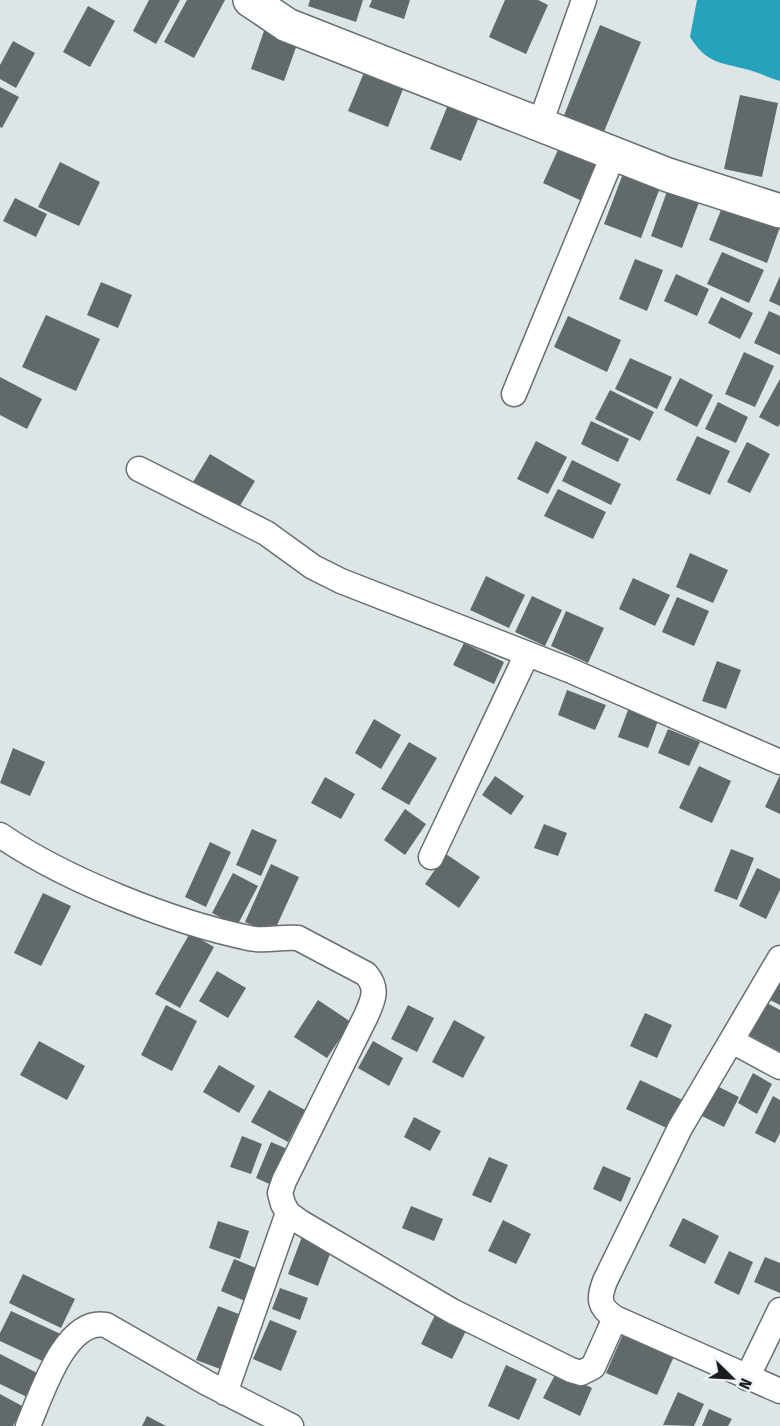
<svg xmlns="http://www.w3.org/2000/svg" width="780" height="1426" viewBox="0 0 780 1426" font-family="'Fira Sans Condensed',sans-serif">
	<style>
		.water { fill: #27a2bd }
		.building { fill: #62696b }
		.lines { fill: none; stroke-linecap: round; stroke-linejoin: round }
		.street-casing { stroke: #676f71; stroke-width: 27 }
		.secondary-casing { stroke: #676f71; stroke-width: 36 }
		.street { stroke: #fff; stroke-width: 24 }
		.secondary { stroke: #fff; stroke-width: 33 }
	</style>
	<rect width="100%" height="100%" fill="#dde5e7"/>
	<path class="water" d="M697,0H780V81C769,78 760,73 749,70C720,62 707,64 690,37Z"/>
	<path class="building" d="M149,0H180L156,44L133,31Z
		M187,0H225L194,58L164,42Z
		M310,0H363L356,22L308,6Z
		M372,0H410L404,19L369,7Z
		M505,0H538L548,5L526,54L489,37Z
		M88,6L115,21L90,67L63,52Z
		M266,25L300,36L284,81L251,69Z
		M600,25L641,42L603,134L563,118Z
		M13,41L35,53L16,88L0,79V65Z
		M368,63L407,79L388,127L348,111Z
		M0,87L19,97L2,128L0,127Z
		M452,95L483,107L461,161L430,149Z
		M740,95L778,103L762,177L724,169Z
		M562,141L601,159L582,201L543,183Z
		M60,162L100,182L79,226L38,207Z
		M624,171L661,185L641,238L604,224Z
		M670,183L702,194L682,248L651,236Z
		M15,198L47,214L36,237L3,221Z
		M723,205L780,227L767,263L709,240Z
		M722,252L764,270L749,303L707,284Z
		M635,259L663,270L647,311L619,299Z
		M676,274L709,289L697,316L664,301Z
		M780,276V306L769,301Z
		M101,282L132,295L118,328L87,315Z
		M721,297L753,313L740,339L708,323Z
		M769,311L780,316V355L754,343Z
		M46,315L100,339L76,391L22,367Z
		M568,316L621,340L607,372L554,347Z
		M744,352L774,366L755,407L725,394Z
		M630,358L672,377L657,409L615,389Z
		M0,377L42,399L27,429L0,415Z
		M680,378L713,395L697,427L664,410Z
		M780,379V424L778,427L759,417Z
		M610,390L654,412L640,441L595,419Z
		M718,402L748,417L736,443L705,429Z
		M591,421L629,439L618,462L581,444Z
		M697,436L730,451L710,495L676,480Z
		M536,441L567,457L548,494L517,479Z
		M747,442L770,454L750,493L727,482Z
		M210,454L255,481L238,509L193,482Z
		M572,460L621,484L611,505L562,481Z
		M558,489L606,512L593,539L544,516Z
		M690,553L728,570L713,603L676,587Z
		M486,576L525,595L509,628L470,610Z
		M633,578L670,595L655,626L619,609Z
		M532,596L562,610L545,646L515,632Z
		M677,597L709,611L694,646L662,632Z
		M566,611L604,628L588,663L551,646Z
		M464,643L504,662L494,684L453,665Z
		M717,661L741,670L726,709L702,701Z
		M567,690L606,705L595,730L558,715Z
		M628,710L658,721L648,748L618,737Z
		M374,719L401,735L381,769L355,753Z
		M668,729L700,742L689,766L658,753Z
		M409,742L437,758L409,805L381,789Z
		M13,748L45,762L30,796L0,783Z
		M699,766L731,781L712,823L679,808Z
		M780,775V814L765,807Z
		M495,776L524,796L511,815L482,795Z
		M325,777L355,794L341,819L311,803Z
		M405,809L426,824L405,855L384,840Z
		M544,824L567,833L558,856L534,848Z
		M252,829L277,840L261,876L236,865Z
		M210,842L231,852L206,907L185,897Z
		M731,849L754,858L737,900L714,891Z
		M446,854L480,877L459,908L425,884Z
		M271,864L299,877L273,934L245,922Z
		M757,868L780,879V890L766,919L739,906Z
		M233,873L258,886L237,926L212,913Z
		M43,893L71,906L41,966L14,953Z
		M190,933L214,947L180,1008L155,994Z
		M217,971L246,988L228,1018L199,1001Z
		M780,980V1005L770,1000Z
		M318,1000L351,1022L327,1058L294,1037Z
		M767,1003L780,1010V1052L749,1035Z
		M166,1005L197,1021L172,1071L141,1055Z
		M408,1005L434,1018L417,1052L391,1039Z
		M645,1013L672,1025L657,1058L630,1046Z
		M454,1020L485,1037L463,1078L432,1062Z
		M39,1041L85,1066L67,1100L20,1075Z
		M373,1041L403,1058L389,1086L358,1068Z
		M219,1065L255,1086L239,1113L203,1092Z
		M753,1073L772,1084L757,1114L738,1103Z
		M640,1080L687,1102L673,1131L626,1109Z
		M717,1086L739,1097L724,1127L702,1116Z
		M269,1090L305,1110L288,1142L251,1122Z
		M773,1096L780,1100V1133L775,1143L755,1133Z
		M414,1117L441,1131L430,1151L404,1137Z
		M242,1136L262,1144L251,1174L230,1167Z
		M271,1142L292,1151L276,1187L256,1178Z
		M489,1157L508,1165L491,1203L472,1195Z
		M603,1166L631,1178L621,1202L593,1189Z
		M411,1206L443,1219L434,1241L402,1228Z
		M683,1218L719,1236L705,1264L669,1246Z
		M503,1220L531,1234L516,1264L488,1251Z
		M218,1221L249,1231L240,1259L209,1248Z
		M303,1234L333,1246L318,1286L288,1274Z
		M729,1251L753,1262L739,1295L714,1283Z
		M765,1257L780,1263V1293L754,1282Z
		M234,1259L263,1271L250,1303L221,1291Z
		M23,1274L75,1299L61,1328L9,1303Z
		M280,1288L308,1298L300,1320L272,1309Z
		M218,1306L244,1316L223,1370L196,1360Z
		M11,1311L65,1336L51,1365L0,1341V1333Z
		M435,1315L466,1331L452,1359L421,1344Z
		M270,1320L297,1331L281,1371L253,1359Z
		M624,1332L675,1354L657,1395L606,1373Z
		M0,1354L39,1374L27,1397L0,1384Z
		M506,1365L537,1379L519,1420L488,1406Z
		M557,1371L592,1388L580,1416L543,1398Z
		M678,1392L704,1404L694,1426L663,1425Z
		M0,1394L24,1407L13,1426H0Z
		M709,1409L732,1419L728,1426H702Z
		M147,1416L166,1426H142Z"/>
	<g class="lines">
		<defs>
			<path id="street" d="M540,124L584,0
				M514,394L614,153
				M139,469L266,533L313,567L341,581L569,670L780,762
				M0,835C64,879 172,922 249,938C266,942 281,936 298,938L366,974C379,989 373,1000 366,1016L284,1181L280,1193L283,1204L288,1213L300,1222L452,1311L571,1370L581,1373L593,1367L615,1318
				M431,857L527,654
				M780,958L680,1128L605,1281C598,1299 599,1307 615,1318L780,1391
				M732,1041L780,1067
				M747,1378L780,1310
				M225,1393L288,1213
				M28,1426C41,1396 65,1317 106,1325L207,1383L291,1426"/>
			<path id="secondary" d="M250,0L287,25L668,175L780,211"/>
		</defs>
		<use href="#street" class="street-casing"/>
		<use href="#secondary" class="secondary-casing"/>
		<use href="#street" class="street"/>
		<use href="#secondary" class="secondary"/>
	</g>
	<g transform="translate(732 1378) rotate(114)" stroke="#eaf2f5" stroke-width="4.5" paint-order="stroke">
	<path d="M0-4.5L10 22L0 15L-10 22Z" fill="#1a1d1e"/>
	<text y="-9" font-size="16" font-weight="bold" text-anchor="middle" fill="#1a1d1e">N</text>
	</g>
</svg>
